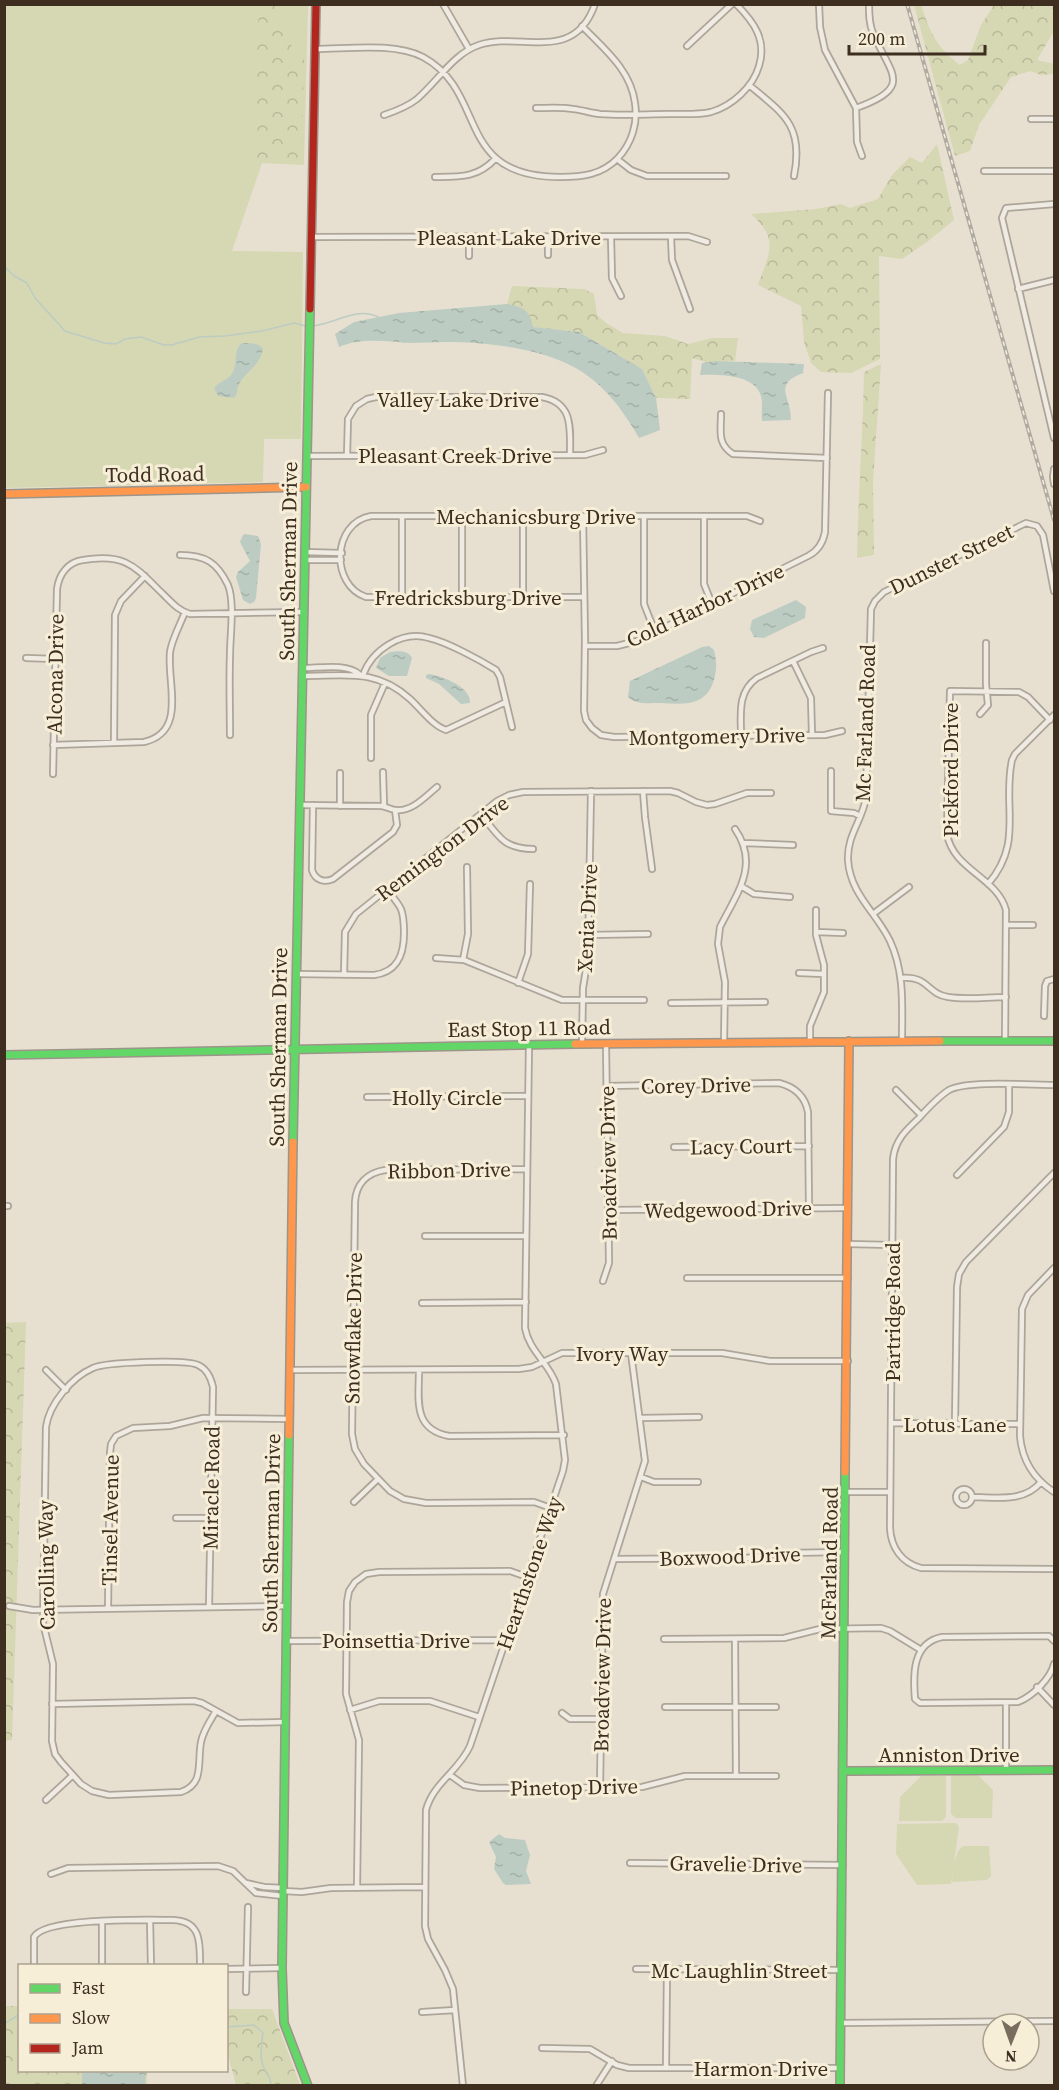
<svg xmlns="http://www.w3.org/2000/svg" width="1059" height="2090" viewBox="0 0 1059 2090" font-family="'Source Serif 4',serif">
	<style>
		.green { fill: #d6d7b3 }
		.forest { fill: url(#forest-crowns) }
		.water { fill: url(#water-ripples) }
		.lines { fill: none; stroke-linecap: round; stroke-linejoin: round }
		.stream { stroke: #bcccc2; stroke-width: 1.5 }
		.street-casing { stroke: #ada599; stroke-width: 8 }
		.fast-casing { stroke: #9c958a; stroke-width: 10 }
		.slow-casing { stroke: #9c958a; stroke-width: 10 }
		.jam-casing { stroke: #9c958a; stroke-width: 10 }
		.street { stroke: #efebe3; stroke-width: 4.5 }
		.fast { stroke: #63d668; stroke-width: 7 }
		.slow { stroke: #ff974d; stroke-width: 7 }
		.jam { stroke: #b3261e; stroke-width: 7 }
		.rail-casing { stroke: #afaaa2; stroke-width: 4 }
		.rail { stroke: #f7eed8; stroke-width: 1.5; stroke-dasharray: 4.5; stroke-linecap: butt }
		.labels { text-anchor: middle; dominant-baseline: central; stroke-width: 6; stroke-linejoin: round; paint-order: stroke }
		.street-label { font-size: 21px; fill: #3d2e20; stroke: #f7eed8 }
	</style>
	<defs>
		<pattern id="forest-crowns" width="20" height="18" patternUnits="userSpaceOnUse" patternTransform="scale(1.5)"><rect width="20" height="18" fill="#d6d7b3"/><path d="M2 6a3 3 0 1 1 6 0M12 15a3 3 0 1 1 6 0" fill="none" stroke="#b9b99a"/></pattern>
		<pattern id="water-ripples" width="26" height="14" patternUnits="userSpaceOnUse" patternTransform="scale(1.5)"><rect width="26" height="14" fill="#bcccc2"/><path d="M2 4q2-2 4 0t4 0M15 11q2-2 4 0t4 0" fill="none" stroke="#a2b0a6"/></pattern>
	</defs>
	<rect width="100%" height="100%" fill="#e7e0d1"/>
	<path class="green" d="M4,5H308L304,165L262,163L232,251L303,252L301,439H264L263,482L5,488Z
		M951,1775H978L993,1790L992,1818H956L951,1814Z
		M921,1776H946V1817L942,1821H899L900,1797Z
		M956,1823L959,1827L954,1863L958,1851L963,1846H989L991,1876L987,1880L952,1882L953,1871L951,1884L917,1885L896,1854L897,1824Z"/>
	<path class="forest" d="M276,5C280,29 282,41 304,55L302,162L252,160L259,6Z
		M914,5H921C930,32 936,47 960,65L968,60L981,25L994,5H1054V31L1037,60L1054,64V74L1041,75L1030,71L1011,77L979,125L970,151L955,156Z
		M937,144L954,220L927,242L902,259L879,256L880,359L851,373L821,372L811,363L804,342L801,306L758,285C769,253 780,240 751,214L816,209L841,204L850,208L878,199L892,175L910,157L922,163Z
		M512,286L584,289L594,294L597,315L606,323L623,333L665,336L688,344L712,338H738L735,361L705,362L692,358L690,399L656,398L642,369L579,332L532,327L507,304Z
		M881,364L873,482L874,555L857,558C858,496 863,434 864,372Z
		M26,1322L12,1740L5,1741L4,1323Z
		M5,2006H19L20,2070L147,2071V2085L5,2086Z
		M226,2009H272L300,2085H236L228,2055H227Z"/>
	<path class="water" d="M507,304C523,307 530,310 533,327L579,332L642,369L656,398L660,430L639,438C627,417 612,395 593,380C557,349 490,342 444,342C433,342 422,343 411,343C386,342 363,337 339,347L335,334L354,322L399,313Z
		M242,343C250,343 257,343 263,348C261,365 246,371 239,384C236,390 239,392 234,398L218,396L214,388C219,381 228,381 233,372C238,362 233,350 242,343Z
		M716,361L804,364L803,373C772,385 791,396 791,420L762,421C761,413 763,403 761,396C755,374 717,374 700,375L702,363Z
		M245,534L258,536L261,544L256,598L254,602L250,604L243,600L236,577L238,572L250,561L240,542L243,535Z
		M796,600L806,607L805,618L764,638L754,637L750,629L752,620Z
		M709,646L714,650C717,663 717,670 713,683C704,707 682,704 660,703C649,703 636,705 628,697L630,681L702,647Z
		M390,652C398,651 408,650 412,658L407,676H389L376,668L380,658Z
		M430,674C444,677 471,687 470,703L461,704L439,684L426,678V675Z
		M499,1834L505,1838L525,1840L530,1855L526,1871L531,1884L506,1885L503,1883L494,1869L496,1857L489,1842Z
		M82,2071H146L145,2085H82Z"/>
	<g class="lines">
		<path class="stream" d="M4,266L14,276L27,283L35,298L65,331L104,343L116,344L125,339L141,337L164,345H172L199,337L225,336L262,331L294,323L306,326
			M311,326C334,325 355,306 378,317
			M4,2024L20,2014
			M226,2027L254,2025L263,2033C261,2044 259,2058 264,2068C267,2074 271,2077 271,2086"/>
		<defs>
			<path id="street" d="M443,4L469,49
				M819,4L820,27L825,50L856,108L857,142L862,156
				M687,46L732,4
				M315,49C347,49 394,42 423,57C489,93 453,177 560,177C582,177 602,175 618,158C632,143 638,123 635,103C631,70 604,49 582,26
				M749,85C784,114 804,126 794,176
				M536,108C548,108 561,107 573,109C582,110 591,113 600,114C623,116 647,114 669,114C683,114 698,115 711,112C732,106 753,87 759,66C767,40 754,22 736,4
				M856,108C915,87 890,74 873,33C869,24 869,14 869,4
				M384,115C396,111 407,107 417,99C437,82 454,53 479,45C520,31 574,65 595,4
				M1031,119H1054
				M617,159L631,170L647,176H726
				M984,171H1054
				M435,177C460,177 478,178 496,158
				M1054,204L1006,208L1002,218L1054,438
				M311,237L688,236L707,242
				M469,237V256
				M548,237V255
				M611,237L612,278L621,296
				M671,237L672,260L690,309
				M1018,289L1054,280
				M721,414C721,431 717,444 733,454L827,458
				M307,456L585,455L603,450
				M347,456L348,419L356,406L367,399L376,397H542C574,403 570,429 570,455
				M1054,469L1053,477L1054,484
				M402,516V598
				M462,516V598
				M523,516V597
				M583,516L585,640L584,711L586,720L592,728L601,735L614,737L825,735L842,731
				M644,516V604L655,632
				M704,516V584L712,604
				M304,552L342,553
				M180,555C205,555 217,562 228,585C235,602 230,636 230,655C229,682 230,708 230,735
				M304,560H341
				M583,597H366C330,585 332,523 371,516H747L760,521
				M585,646H617L637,641L808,556C818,551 823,543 825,532L828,393
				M26,658L55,659
				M793,661L811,698L812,735
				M303,668C320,668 346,663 359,674
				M363,675C372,650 402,630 429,638C447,642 480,660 496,670L500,677L512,727
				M303,676C345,676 376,668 410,699C421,709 433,726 446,730L506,702
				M980,714L988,705L986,684V643
				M741,736C741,714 737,692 757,678L811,652L823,648
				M114,743L115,615L121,601L145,576
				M53,745L144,742C187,732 167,684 170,652C172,639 180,625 185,612
				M371,758V715L385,683
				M831,771V811L854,813L860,816
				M383,772L384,806
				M340,773V806
				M53,774L57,589C59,574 68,562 83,560C127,553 135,567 164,595C172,603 179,611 190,614L303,612
				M643,791L645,817L652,869
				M300,805L382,806C387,807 392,810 396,810C412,812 426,796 437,787
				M313,805L312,870C315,880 324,883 333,879L393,832L397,825L395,810
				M481,814C498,836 504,849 533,849
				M743,843L793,845
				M988,884C1024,843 1002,806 1012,760L1015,754L1054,715
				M741,886L754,894L790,897
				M873,914L909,887
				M1007,925H1033
				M816,932L843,933
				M588,935L648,934
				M436,958L464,960L562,1000H644
				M463,960L468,934L467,867
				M799,973L824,974
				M296,974L374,975C398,972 404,954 404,933C404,925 404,917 401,909C397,901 391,895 386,889
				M344,975L345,932L356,914L497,801L509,795L523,792L670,791L678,793L696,802L707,805L715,804L747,793H771
				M901,978C928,975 927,994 948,997C966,1000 987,997 1006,997
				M518,983L528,954L530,884
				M671,1003L765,1002
				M1044,1016L1045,986L1047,981L1054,979
				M810,1041V1026L824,992V965L816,935V910
				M902,1041C902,1007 905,973 890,941C876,912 850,894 848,860C847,835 862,821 866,798L871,609L875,601L884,592L1026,523L1037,526L1043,535L1054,591
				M1005,1041L1006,910C997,877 953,870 947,834L950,691L1019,692L1028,697L1050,720
				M724,1042L725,982L718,944L720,927C737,893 760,865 735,829
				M582,1044L583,988L588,957L591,791
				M1054,1085C1031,1085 967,1080 949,1090C938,1097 928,1108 919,1118C906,1130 895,1140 893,1159L890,1528C891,1548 902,1563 921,1568L1054,1569
				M607,1086L779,1083C795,1087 805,1096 808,1112L809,1208
				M896,1090L921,1115
				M367,1097L528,1096
				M674,1147L809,1146
				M527,1169L385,1170C367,1173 356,1184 355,1202L352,1434L355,1449L364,1464L390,1491L404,1499L426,1503L534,1502L551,1508
				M957,1175L1004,1127L1009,1112V1085
				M4,1206H8
				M608,1210L848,1208
				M425,1236H526
				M848,1244L892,1245
				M1054,1268L1028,1295L1022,1309L1020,1436C1022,1460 1034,1479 1054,1492
				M687,1278H848
				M603,1281L609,1263L606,1044
				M422,1303L526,1302
				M46,1370L66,1390
				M290,1370L519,1369L532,1367L562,1353H722L770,1361H848
				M419,1370C419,1399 412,1429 449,1436L564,1435
				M640,1418L699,1417
				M891,1423L1020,1424
				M955,1423L957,1287L959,1274L966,1262L1054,1173
				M641,1477L654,1482H698
				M956 1497a8 8 0 1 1 16 0a8 8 0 1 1-16 0Z
				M846,1492H890
				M972,1497C996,1497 1024,1503 1041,1482
				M354,1502L378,1479
				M176,1518H211
				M614,1559L746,1558L786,1553L845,1552
				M9,1606L33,1610L287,1606
				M209,1607L213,1387C211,1378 207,1369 198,1365C187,1359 106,1362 93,1368C72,1377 49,1404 46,1427L43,1623L53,1664L52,1741L55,1754L61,1762L81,1784L92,1791L109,1795L181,1792C205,1784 197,1762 201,1742C203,1731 210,1721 216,1711
				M108,1609L110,1453L111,1444L116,1436L133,1428L170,1426L203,1418L289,1419
				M664,1639L784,1638L820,1629L881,1628L890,1631L921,1650
				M735,1639L736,1776
				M286,1641L506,1640
				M1054,1641L1049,1636L942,1637C912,1643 913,1675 915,1699L920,1703L1018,1702C1033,1696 1050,1679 1054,1664
				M1037,1687L1054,1705
				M1006,1703V1770
				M52,1704L194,1701L202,1703L238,1723L285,1722
				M665,1707H776
				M350,1710L379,1701H430L479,1717
				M562,1713L570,1719H601
				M450,1775L464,1785L480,1788L642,1787L685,1776H776
				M600,1788L603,1594L645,1461L631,1353
				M46,1800L73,1775
				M630,1863L843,1865
				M51,1874L68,1868L218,1866L233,1871L256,1893L283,1896
				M246,1883L264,1887L283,1888
				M357,1888L359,1740L346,1694L347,1602L349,1591L355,1582L366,1574L379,1572L510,1571L527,1577
				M283,1891L302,1892L331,1888L425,1887
				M150,1920L151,1966
				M102,1921V1966
				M34,1966V1937C45,1917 148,1920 173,1920C202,1921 200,1944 200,1966
				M226,1969L282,1968
				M636,1969L842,1970
				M246,1992L248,1907
				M422,2012L455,2010
				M841,2023L1054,2021
				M542,2048L590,2049L617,2065L629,2068H841
				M666,2068L667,1970
				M463,2086L453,1989L445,1970L428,1939L425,1926L426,1810C433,1783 459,1771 470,1746L563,1471L565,1460L556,1384C549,1363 529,1351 525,1328L529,1045
				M596,2086L612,2061"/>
			<path id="fast" d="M940,1041H1054
				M4,1055L575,1044
				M293,1142L310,309
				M289,1435L282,1968L284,2023L308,2086
				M844,1771L1054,1770
				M840,2086L845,1472"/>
			<path id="slow" d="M4,494L306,487
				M575,1044L940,1041
				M289,1435L293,1142
				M845,1472L849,1041"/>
			<path id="jam" d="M310,309L316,4"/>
		</defs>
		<use href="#street" class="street-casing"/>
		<use href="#fast" class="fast-casing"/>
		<use href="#slow" class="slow-casing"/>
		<use href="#jam" class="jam-casing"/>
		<use href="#street" class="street"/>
		<use href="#fast" class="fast"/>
		<use href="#slow" class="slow"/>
		<use href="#jam" class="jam"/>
		<defs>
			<path id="rail" d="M907,4L1054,520"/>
		</defs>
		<use href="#rail" class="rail-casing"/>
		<use href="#rail" class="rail"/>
	</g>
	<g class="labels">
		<g class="street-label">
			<text x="509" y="237">Pleasant Lake Drive</text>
			<text x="458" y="399">Valley Lake Drive</text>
			<text x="455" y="455">Pleasant Creek Drive</text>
			<text transform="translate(155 474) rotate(-1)">Todd Road</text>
			<text x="536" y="516">Mechanicsburg Drive</text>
			<text transform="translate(951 559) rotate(-26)">Dunster Street</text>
			<text transform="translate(288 561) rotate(-89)">South Sherman Drive</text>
			<text x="468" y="597">Fredricksburg Drive</text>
			<text transform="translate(705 605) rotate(-25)">Cold Harbor Drive</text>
			<text transform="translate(55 674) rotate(-89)">Alcona Drive</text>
			<text transform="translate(865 723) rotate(-88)">Mc Farland Road</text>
			<text transform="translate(717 736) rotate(-1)">Montgomery Drive</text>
			<text transform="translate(950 770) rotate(-90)">Pickford Drive</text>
			<text transform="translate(442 848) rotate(-37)">Remington Drive</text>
			<text transform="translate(587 918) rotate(-87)">Xenia Drive</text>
			<text transform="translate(529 1028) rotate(-1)">East Stop 11 Road</text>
			<text transform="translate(278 1047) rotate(-89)">South Sherman Drive</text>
			<text transform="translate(696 1085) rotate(-1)">Corey Drive</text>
			<text x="447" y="1097">Holly Circle</text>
			<text transform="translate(741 1146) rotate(-1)">Lacy Court</text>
			<text transform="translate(608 1163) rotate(-91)">Broadview Drive</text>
			<text transform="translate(449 1170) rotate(-1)">Ribbon Drive</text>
			<text transform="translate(728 1209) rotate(-1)">Wedgewood Drive</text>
			<text transform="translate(892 1312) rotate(-90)">Partridge Road</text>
			<text transform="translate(353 1328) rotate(-89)">Snowflake Drive</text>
			<text x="622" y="1353">Ivory Way</text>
			<text x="955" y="1424">Lotus Lane</text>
			<text transform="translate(211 1488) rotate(-89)">Miracle Road</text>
			<text transform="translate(110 1520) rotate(-89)">Tinsel Avenue</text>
			<text transform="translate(271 1533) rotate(-89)">South Sherman Drive</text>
			<text transform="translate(730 1556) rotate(-2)">Boxwood Drive</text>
			<text transform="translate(829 1563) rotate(-89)">McFarland Road</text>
			<text transform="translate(46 1565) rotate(-91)">Carolling Way</text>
			<text transform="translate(529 1573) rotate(-71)">Hearthstone Way</text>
			<text x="396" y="1640">Poinsettia Drive</text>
			<text transform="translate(602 1675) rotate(-89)">Broadview Drive</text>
			<text x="949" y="1754">Anniston Drive</text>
			<text transform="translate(574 1787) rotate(-1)">Pinetop Drive</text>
			<text transform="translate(736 1864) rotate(1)">Gravelie Drive</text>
			<text x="739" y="1970">Mc Laughlin Street</text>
			<text x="761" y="2068">Harmon Drive</text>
		</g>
	</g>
	<rect width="1059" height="2090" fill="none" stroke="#3d2e20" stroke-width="12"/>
	<rect x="18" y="1964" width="210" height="108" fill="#f7eed8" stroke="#ada18e" stroke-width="1.5"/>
	<rect x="30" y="1984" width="30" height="9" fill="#63d668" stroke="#ada18e" stroke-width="1.5"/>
	<text x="72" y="1994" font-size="18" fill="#3d2e20">Fast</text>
	<rect x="30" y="2014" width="30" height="9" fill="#ff974d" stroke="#ada18e" stroke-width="1.5"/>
	<text x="72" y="2024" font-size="18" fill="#3d2e20">Slow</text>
	<rect x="30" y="2044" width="30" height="9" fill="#b3261e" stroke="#ada18e" stroke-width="1.5"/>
	<text x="72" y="2054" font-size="18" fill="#3d2e20">Jam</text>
	<g transform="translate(1011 2042) rotate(181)"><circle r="28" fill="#f7eed8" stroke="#ada18e" stroke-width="1.5"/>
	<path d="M0-4.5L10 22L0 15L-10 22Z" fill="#786c5e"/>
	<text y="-9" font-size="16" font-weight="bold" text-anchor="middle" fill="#3d2e20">N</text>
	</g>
	<path d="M849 45v9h136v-9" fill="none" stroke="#3d2e20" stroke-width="3"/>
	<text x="858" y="45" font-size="18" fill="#3d2e20" stroke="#f7eed8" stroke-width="4.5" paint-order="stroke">200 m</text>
</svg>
